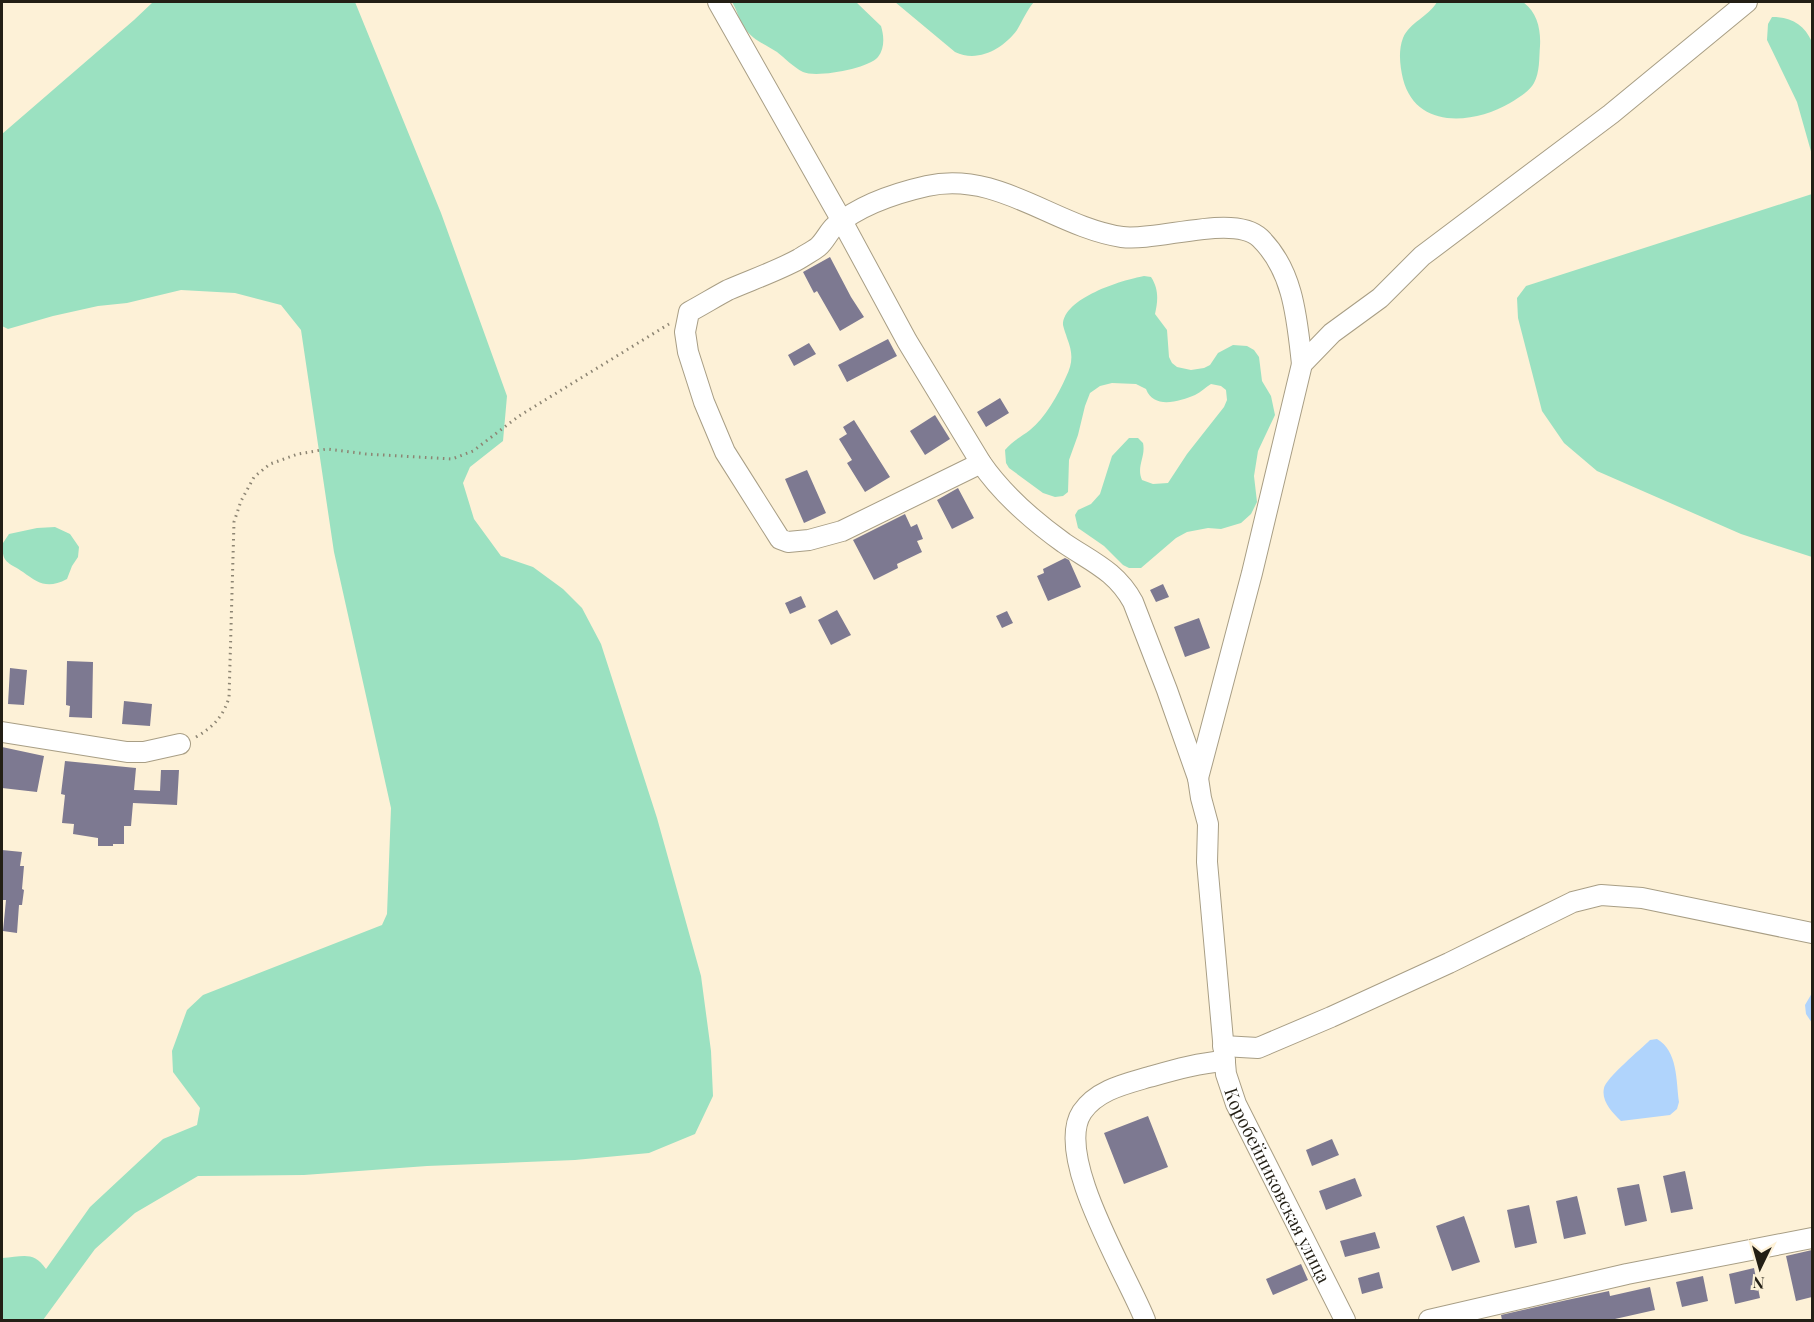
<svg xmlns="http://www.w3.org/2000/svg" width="1814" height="1322" viewBox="0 0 1814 1322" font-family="'Playfair Display',serif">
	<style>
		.green { fill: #9be1c1 }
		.water { fill: #b0d4fc }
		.building { fill: #7d7991 }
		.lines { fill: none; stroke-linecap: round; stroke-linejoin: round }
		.minor-casing { stroke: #a89e85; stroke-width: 22 }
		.path { stroke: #8d8573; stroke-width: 3; stroke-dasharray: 1.5 4.5; stroke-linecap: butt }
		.minor { stroke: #fff; stroke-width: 20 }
		.labels { text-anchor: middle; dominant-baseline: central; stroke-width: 6; stroke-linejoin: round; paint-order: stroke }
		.street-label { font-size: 18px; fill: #231f15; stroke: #fdf1d7 }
	</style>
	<rect width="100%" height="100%" fill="#fdf1d7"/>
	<path class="green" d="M153,2H355L441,213L507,396L503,441L470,467L463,483L474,519L501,556L533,567L563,589L582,608L601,644L657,818L701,976L711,1051L713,1096L695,1134L649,1153L575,1160L427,1166L304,1175L198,1176L135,1213L95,1249L43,1320H2V1258C22,1257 33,1250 46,1269L90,1207L163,1139L197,1125L200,1108L173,1072L172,1051L187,1010L203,995L382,925L387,914L391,808L334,552L301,330L281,305L235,293L181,290L127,303L98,306L53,316L8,329L2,326V134L134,20Z
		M732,2H856L881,26C884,36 885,48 878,57C868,69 816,78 803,72C793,67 785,58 777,52C765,44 752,40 744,27C739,20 737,10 732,2Z
		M895,2H1034C1027,10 1023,20 1017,30C1003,49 978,63 955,52Z
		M1437,2H1523C1537,12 1541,29 1540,46C1539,58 1540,72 1534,83C1530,91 1518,98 1510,103C1474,124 1416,130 1403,79C1400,66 1398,51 1403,38C1410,22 1428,17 1437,2Z
		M1772,17C1791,17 1804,24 1812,42V155L1797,102L1767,40L1768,24Z
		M1812,194V557L1741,534L1597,471L1564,443L1542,411L1518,318L1517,298L1526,286Z
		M1144,276L1151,277C1159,289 1158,301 1155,314L1167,330L1169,357L1172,363L1177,367L1191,370L1204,368L1210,365L1218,353L1233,345L1247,346L1254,350L1259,357L1262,381L1271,396L1275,415L1258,451L1254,476L1257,502L1251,514L1241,523L1221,529L1208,528L1187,532L1176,538L1141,568H1129L1123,565L1104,546L1078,528L1075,515L1078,510L1091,504L1100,494L1112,456L1129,438H1138L1143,443C1146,457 1136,466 1142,480L1153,484L1168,483L1187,454L1224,407L1227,400L1226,390L1221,386L1211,384C1206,387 1201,392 1195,395C1180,401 1154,410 1146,389L1136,384L1112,383L1100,386L1090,393L1085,406L1078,435L1069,460L1068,492L1063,496L1055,497L1043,493L1009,468L1006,463L1005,450C1012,441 1021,437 1030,430C1045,418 1058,395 1066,377C1073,363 1073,353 1067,338C1066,334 1064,330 1063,325C1063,298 1122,280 1144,276Z
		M55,527L70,534L79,547L78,557L72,566L67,579C48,589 39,584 23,572C9,562 1,564 3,543L9,534L37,528Z"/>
	<path class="water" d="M1812,993V1023L1806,1014L1805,1005Z
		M1657,1039C1678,1051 1676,1081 1679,1102L1677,1109L1670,1115L1621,1121C1612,1112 1601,1101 1604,1088C1606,1078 1641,1049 1650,1040Z"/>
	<path class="building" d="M830,257L851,297L864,317L840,331L817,291L814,293L803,272Z
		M888,339L897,356L847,382L838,365Z
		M809,343L816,354L794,366L788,355Z
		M1000,398L1009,413L986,427L977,412Z
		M935,415L950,439L925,455L910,431Z
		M854,420L890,477L865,492L847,463L852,460L839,439L847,434L843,427Z
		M807,470L826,513L804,523L785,479Z
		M958,488L974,518L952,529L937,500Z
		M905,514L911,527L917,524L923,539L917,541L922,552L897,564L898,568L874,580L853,540Z
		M1065,558L1069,560L1081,587L1048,601L1037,576L1044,573L1043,569Z
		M1163,584L1169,597L1156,602L1150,590Z
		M801,596L806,607L790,614L785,603Z
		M837,610L851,635L831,645L818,620Z
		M1007,611L1013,623L1002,628L996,616Z
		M1199,618L1210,648L1185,657L1174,627Z
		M67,661L93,662L92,718L69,717L70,706L66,705Z
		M10,668L27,670L24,705L8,704Z
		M124,701L152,704L150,726L122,724Z
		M2,747L44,756L37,792L2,788Z
		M65,761L136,768L134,790L160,791L161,770H179L177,805L133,803L131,826H124V844H113V846H98V838L73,834L74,824L62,823L65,795L61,794Z
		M2,850L22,852L20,866H24L22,889L24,890L22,905H19L17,933L3,931L6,900H2Z
		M1148,1116L1168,1167L1124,1184L1104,1133Z
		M1332,1139L1339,1155L1312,1166L1306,1150Z
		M1685,1171L1693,1209L1671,1213L1663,1176Z
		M1355,1178L1362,1196L1326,1210L1319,1191Z
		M1639,1184L1647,1221L1625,1226L1617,1188Z
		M1577,1196L1586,1234L1564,1239L1556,1201Z
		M1529,1205L1537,1243L1515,1248L1507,1210Z
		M1464,1216L1480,1262L1452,1271L1436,1226Z
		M1375,1232L1380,1248L1345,1257L1340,1241Z
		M1812,1250V1297L1796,1301L1786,1256Z
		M1301,1264L1308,1280L1273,1295L1266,1279Z
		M1754,1268L1760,1298L1735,1304L1729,1274Z
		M1379,1272L1383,1288L1362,1294L1358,1278Z
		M1703,1276L1708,1301L1682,1307L1676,1282Z
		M1650,1287L1655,1310L1615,1319L1616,1320H1502L1501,1315L1567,1300L1609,1291L1610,1296Z"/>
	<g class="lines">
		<defs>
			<g id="minor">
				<path id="s1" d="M718,2L842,221L907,341L981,463C1003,495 1032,520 1064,543C1092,562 1116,571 1133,602L1167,690L1198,778L1201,798L1208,824L1207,862L1226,1074L1236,1104L1345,1320"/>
				<path d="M981,463L842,531L809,540L788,542L780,539L725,452L704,402L688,352L685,332L689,312C702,305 715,297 728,290C751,280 777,271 799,259C805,255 813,251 818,247C825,241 829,231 835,226C860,205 896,193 927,186C998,170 1055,227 1122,237C1157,242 1234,213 1260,238C1294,271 1297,320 1302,364"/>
				<path d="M2,732L127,752H144L180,744"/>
				<path d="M1198,778L1252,573L1302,364L1332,333L1380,298L1422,256L1611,114L1747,2"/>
				<path d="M1223,1046L1258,1048L1331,1017L1449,963L1573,902L1601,895L1642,898L1812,933"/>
				<path d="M1145,1320C1128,1276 1053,1156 1082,1112C1097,1090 1125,1084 1149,1077C1174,1070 1198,1063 1225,1061"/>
				<path d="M1429,1320L1627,1274L1812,1238"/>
			</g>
		</defs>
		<use href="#minor" class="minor-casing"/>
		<path class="path" d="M196,737C213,727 222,718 229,698L234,522L241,501L254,477L270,464L298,454L327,449L366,454L452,459L473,451L519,416L669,324"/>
		<use href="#minor" class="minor"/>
	</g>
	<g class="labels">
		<g class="street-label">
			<text stroke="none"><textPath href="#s1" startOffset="1347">Коробейниковская улица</textPath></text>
		</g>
	</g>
	<rect width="1814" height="1322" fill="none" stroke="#231f15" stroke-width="6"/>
	<g transform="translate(1760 1268) rotate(185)" stroke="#fdf1d7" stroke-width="4.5" paint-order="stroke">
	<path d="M0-4.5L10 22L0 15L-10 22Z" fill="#231f15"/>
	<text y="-9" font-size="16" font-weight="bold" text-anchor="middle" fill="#231f15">N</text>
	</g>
</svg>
